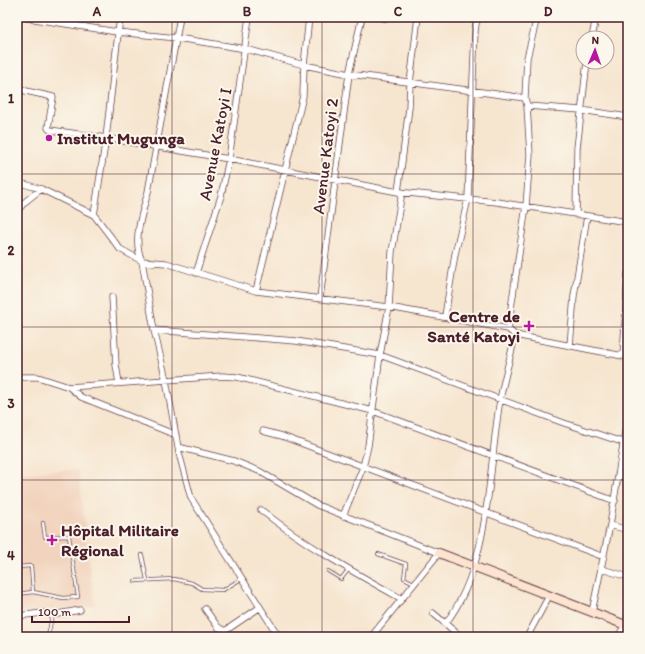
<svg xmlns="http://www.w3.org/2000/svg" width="645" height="654" viewBox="0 0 645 654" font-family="Itim,sans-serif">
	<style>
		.built { fill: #f2d4be }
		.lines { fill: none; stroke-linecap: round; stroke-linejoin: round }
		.lane-casing { stroke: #643d44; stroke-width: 4 }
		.street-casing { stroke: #643d44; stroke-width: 7 }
		.secondary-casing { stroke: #643d44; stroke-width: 10 }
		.lane { stroke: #fff; stroke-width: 2.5 }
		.street { stroke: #fff; stroke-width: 5.5 }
		.secondary { stroke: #fde4d0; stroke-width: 8 }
		.grid { fill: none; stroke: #4a1f2b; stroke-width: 1; stroke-opacity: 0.55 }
		.poi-dot { fill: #b5179e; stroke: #fbf7ec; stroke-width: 1.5 }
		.labels { text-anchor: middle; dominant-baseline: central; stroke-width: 4; stroke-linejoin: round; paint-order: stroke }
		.poi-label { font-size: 17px; font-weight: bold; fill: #4a1f2b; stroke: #fbf7ec; text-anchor: start }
		.street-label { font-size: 17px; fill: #4a1f2b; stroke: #fbf7ec }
		.neatline { fill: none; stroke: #4a1f2b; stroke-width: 1.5 }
		.grid-label { font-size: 13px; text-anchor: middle; font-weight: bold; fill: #4a1f2b }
	</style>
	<rect width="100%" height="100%" fill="#fbf7ec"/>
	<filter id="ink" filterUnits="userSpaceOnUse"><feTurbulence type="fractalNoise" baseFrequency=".025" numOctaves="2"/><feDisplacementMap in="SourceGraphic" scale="8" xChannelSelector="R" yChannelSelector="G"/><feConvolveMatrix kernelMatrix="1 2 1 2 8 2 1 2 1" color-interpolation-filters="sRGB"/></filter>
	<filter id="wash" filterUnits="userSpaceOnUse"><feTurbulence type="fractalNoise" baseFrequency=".012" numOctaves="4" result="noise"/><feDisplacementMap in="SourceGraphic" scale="16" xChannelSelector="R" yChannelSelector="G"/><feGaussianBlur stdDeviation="0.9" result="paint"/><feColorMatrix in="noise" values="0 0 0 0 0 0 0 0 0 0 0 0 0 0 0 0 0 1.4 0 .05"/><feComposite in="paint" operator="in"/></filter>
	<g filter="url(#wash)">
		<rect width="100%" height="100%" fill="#f6e5cf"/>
		<path class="built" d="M78,469L95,606L17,613V474Z"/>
	</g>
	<g filter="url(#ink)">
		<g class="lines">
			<defs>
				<path id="lane" d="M369,17L387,20V17
					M378,554L406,564L404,578L414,583
					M142,555L147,580
					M17,567L31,566L33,592L17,594
					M328,571L341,579L348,570
					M135,581L174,579L192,583L202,589L223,590L241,579
					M33,592L63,598L78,597L69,536L45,537L43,523
					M48,637L52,616"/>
				<path id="street" d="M22,17L117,32L177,38L246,49L304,65L349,74L525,98
					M180,17L148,192C142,214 132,240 142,261L154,330L166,380L179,453L191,498L279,637
					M592,38L596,17
					M17,89L53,97L48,128L50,130L106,138L229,159L398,192L497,202L628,222
					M527,106L581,110L628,117
					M17,182L41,189L94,215L120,249L142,261L166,263L256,291L389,307L508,329L515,335L628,357
					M398,192L409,108L410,83L418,17
					M17,211L26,201L41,189
					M94,215L106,138L120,17
					M576,215L577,148L587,62
					M196,273L221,196L229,159L249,17
					M256,291L303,96L304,65L309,17
					M112,297L116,365L119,383
					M320,298L349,74L362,17
					M445,316L455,254L468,199L475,31L477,17
					M508,329L526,206L530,155L527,106L525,98L527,58L537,17
					M154,330L296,341L380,355L564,423L622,442
					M570,346L574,296L587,216
					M623,356L628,274
					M17,377H38L69,387L222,376L237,377L373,411L615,501
					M69,387L81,397L176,435
					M263,431L282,436L604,557
					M178,447L234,461L259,471L317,505L439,553L371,637
					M618,475L628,477
					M261,510C305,545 353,572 402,599
					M343,516L363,467L368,446L380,355L389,307L392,252L402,192
					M610,525L628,530
					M602,569L628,577
					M205,609L218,627L225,631
					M592,612L610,525L628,414
					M433,613L461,637
					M17,616L43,613L52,615L80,610
					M445,624C491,566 488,470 500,400C504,378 511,356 515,335
					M229,637L225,631L259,608
					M527,637L549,596
					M618,637L625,625"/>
				<path id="secondary" d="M439,553L628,626"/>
			</defs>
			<use href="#lane" class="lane-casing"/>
			<use href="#street" class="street-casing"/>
			<use href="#secondary" class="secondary-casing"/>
			<use href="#lane" class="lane"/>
			<use href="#street" class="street"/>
			<use href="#secondary" class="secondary"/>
		</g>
	</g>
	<path class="grid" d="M172,17V637M322,17V637M473,17V637M17,174H628M17,327H628M17,480H628"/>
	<g class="poi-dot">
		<circle cx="49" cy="138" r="4"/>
		<path d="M527 320h4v4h4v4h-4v4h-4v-4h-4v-4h4z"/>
		<path d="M50 534h4v4h4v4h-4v4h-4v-4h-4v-4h4z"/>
	</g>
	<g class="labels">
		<g class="poi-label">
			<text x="57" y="138">Institut Mugunga</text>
			<text x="520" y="316" text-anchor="end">Centre de<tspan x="520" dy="20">Santé Katoyi</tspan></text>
			<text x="61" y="530">Hôpital Militaire<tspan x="61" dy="20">Régional</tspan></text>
		</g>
		<g class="street-label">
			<text transform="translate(215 144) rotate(-79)">Avenue Katoyi I</text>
			<text transform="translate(325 156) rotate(-83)">Avenue Katoyi 2</text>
		</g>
	</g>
	<rect width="645" height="654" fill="none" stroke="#fbf7ec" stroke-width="44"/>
	<g transform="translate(595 50) rotate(2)"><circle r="19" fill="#fbf7ec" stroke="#b4a19f"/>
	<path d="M0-3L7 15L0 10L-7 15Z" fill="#b5179e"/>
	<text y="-6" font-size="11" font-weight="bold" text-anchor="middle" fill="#4a1f2b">N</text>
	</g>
	<path d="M32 616v6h97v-6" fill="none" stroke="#4a1f2b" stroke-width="2"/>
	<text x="38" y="616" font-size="12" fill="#4a1f2b" stroke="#fbf7ec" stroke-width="3" paint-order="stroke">100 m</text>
	<rect x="22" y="22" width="601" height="610" class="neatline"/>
	<g class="grid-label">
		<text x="97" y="16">A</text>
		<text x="247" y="16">B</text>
		<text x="398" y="16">C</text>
		<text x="548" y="16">D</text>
		<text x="11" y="103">1</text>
		<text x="11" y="255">2</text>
		<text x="11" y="408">3</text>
		<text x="11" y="560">4</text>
	</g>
</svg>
